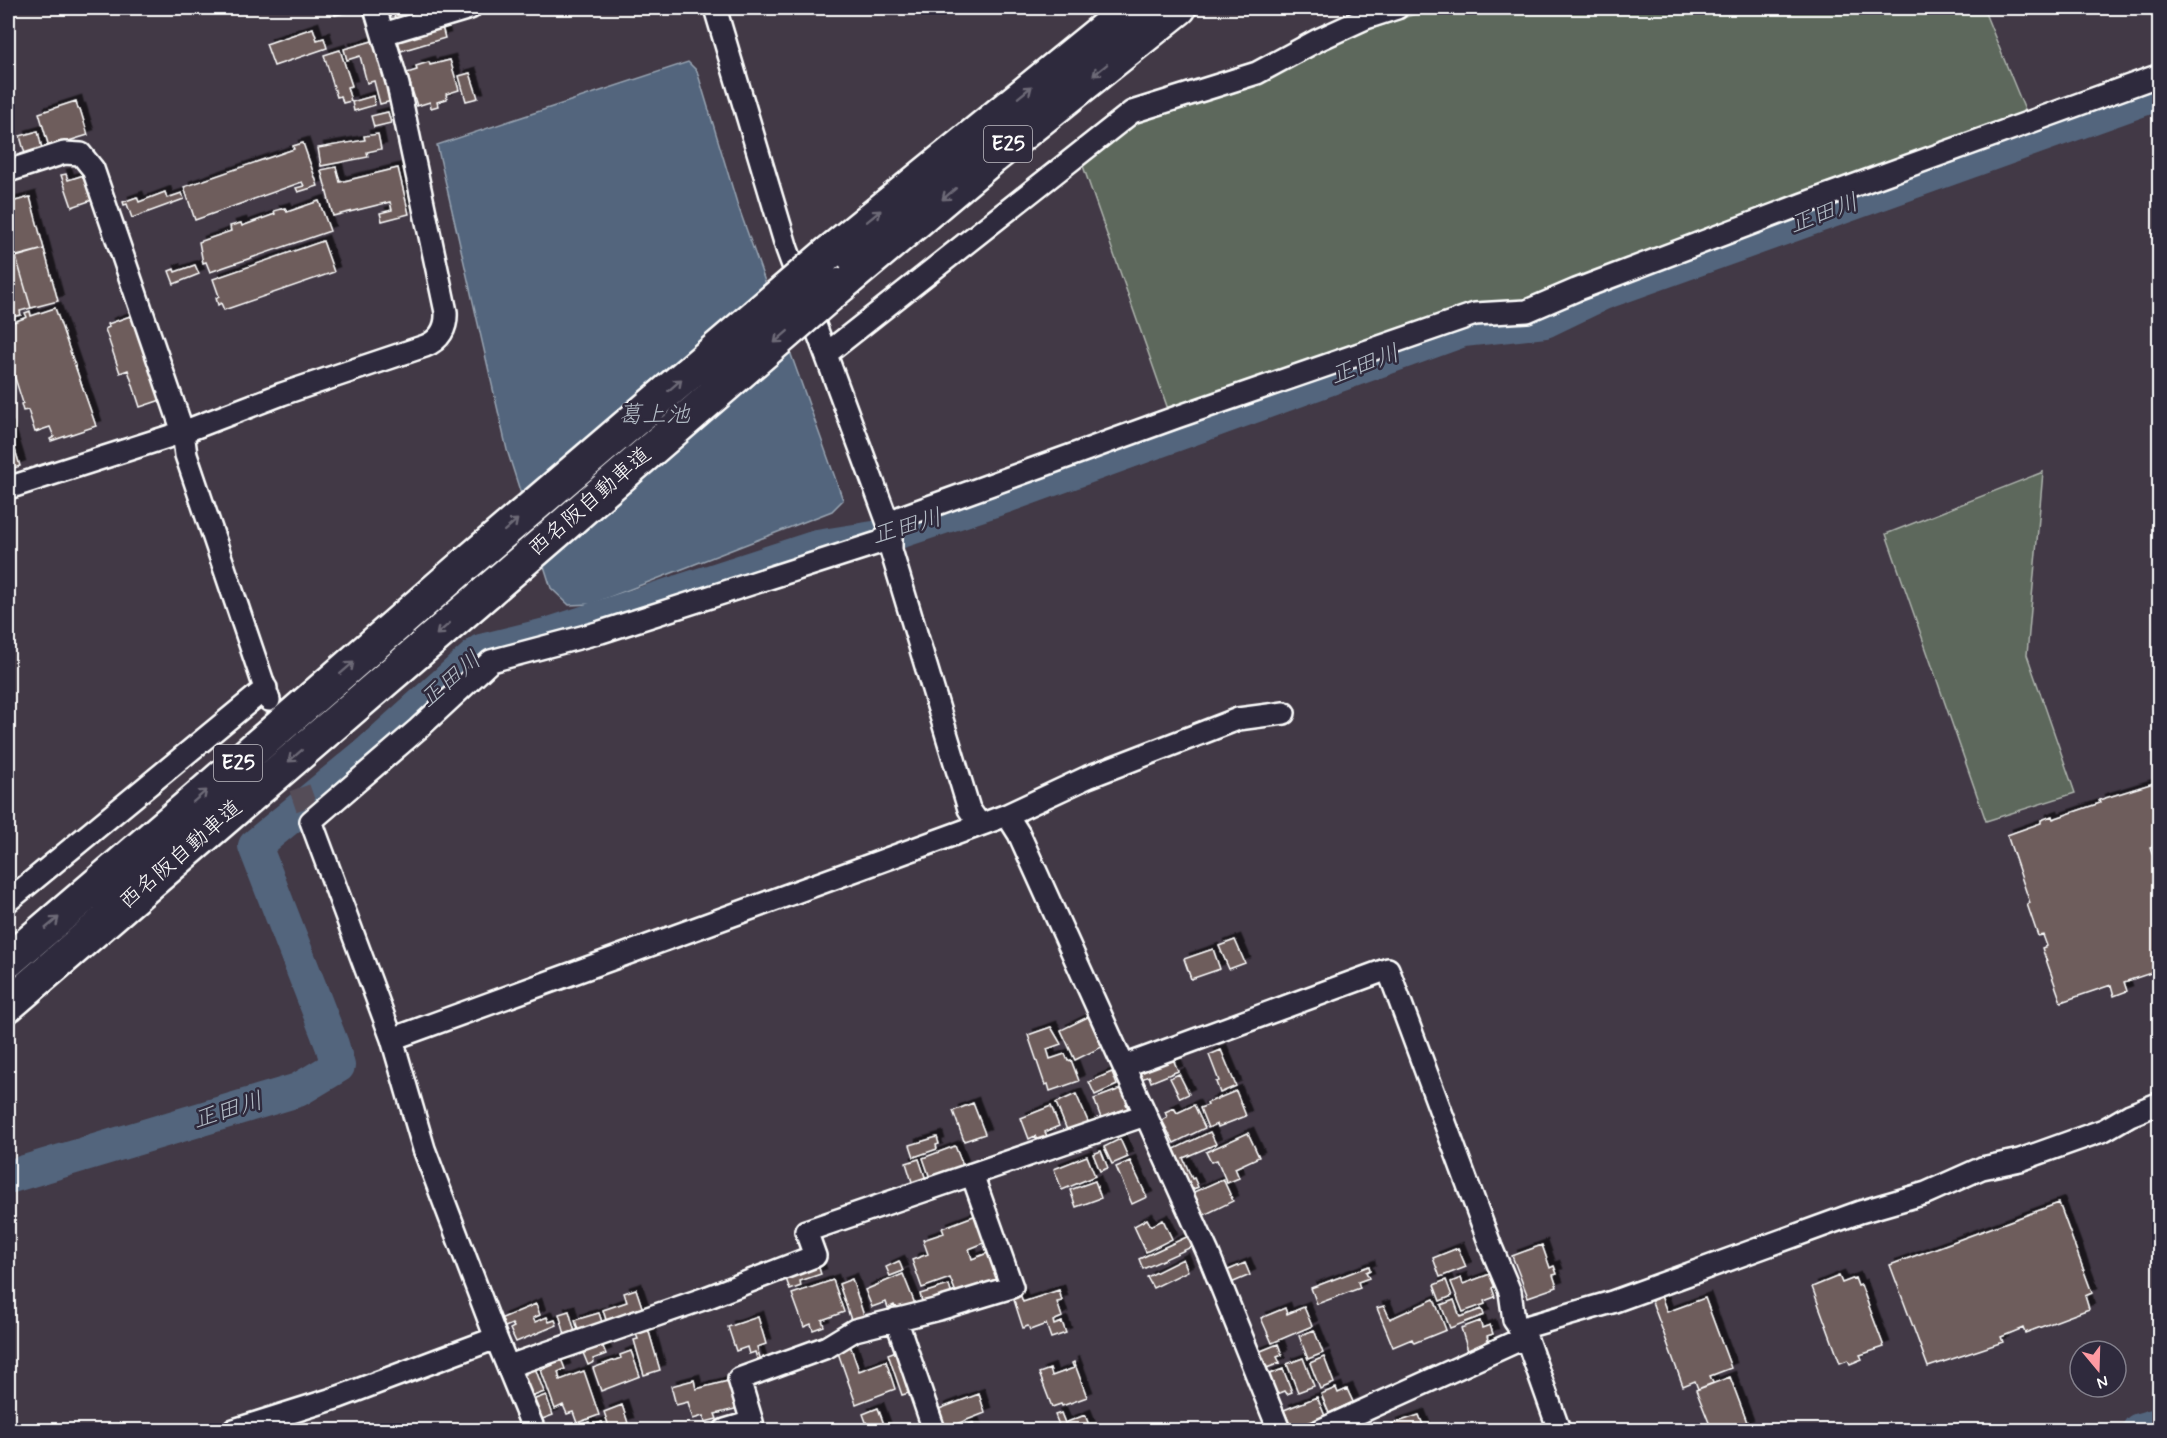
<svg xmlns="http://www.w3.org/2000/svg" width="2167" height="1438" viewBox="0 0 2167 1438" font-family="Mynerve,'Klee One',sans-serif">
	<style>
		.green { fill: #5d685c; stroke: #aeb4ae; stroke-width: 1.5 }
		.water { fill: #52657d; stroke: #97a3b1; stroke-width: 1.5 }
		.lines { fill: none; stroke-linecap: round; stroke-linejoin: round }
		.river { stroke: #52657d; stroke-width: 34 }
		.building { fill: #6e5d5b; stroke: #fff; stroke-width: 1.5; filter: url(#shadow) }
		.minor-tunnel { stroke: #554d58; stroke-width: 21; stroke-dasharray: 21 10; stroke-linecap: butt }
		.minor-casing { stroke: #fff; stroke-width: 26 }
		.motorway-casing { stroke: #fff; stroke-width: 38 }
		.minor { stroke: #2f2a3d; stroke-width: 21 }
		.motorway { stroke: #2f2a3d; stroke-width: 33 }
		.motorway-bridge-casing { stroke: #fff; stroke-width: 38; stroke-linecap: butt }
		.motorway-bridge { stroke: #2f2a3d; stroke-width: 33 }
		.oneway { stroke: #6d6a77 }
		.labels { text-anchor: middle; dominant-baseline: central; stroke-width: 5; stroke-linejoin: round; paint-order: stroke }
		.shield { fill: #2f2a3d; stroke: #c1bfc5; stroke-width: 1.5 }
		.shield-label { font-size: 21px; font-weight: bold; fill: #fff }
		.street-label { font-size: 22px; fill: #fff; stroke: #2f2a3d }
		.water-label { font-size: 24px; font-style: italic; fill: #b1bac4; stroke: #2f2a3d }
	</style>
	<defs>
		<filter id="shadow"><feDropShadow dx="5.5" dy="-5.5" stdDeviation="0" flood-color="#0009"/></filter>
	</defs>
	<rect width="100%" height="100%" fill="#423946"/>
	<filter id="ink" filterUnits="userSpaceOnUse"><feTurbulence type="fractalNoise" baseFrequency=".0167" numOctaves="2"/><feDisplacementMap in="SourceGraphic" scale="12" xChannelSelector="R" yChannelSelector="G"/><feConvolveMatrix kernelMatrix="1 2 1 2 8 2 1 2 1" color-interpolation-filters="sRGB"/></filter>
	<g filter="url(#ink)">
		<path class="green" d="M1433,8H1983L2029,120L1559,296L1169,412L1082,163L1141,120L1240,90L1282,72L1332,45L1368,30Z
			M2043,472L2027,655L2075,793L1986,821L1886,534Z"/>
		<path class="water" d="M688,62L697,71L737,203L843,500L832,511L592,604L569,605L551,588L507,450L437,145Z"/>
		<g class="lines">
			<path class="river" d="M8,1177L298,1090L338,1066L332,1045L255,846L370,751L481,651L550,634L817,547L886,536L1009,495L1463,330L1545,321L1603,293L2160,93
				M2139,1430L2160,1424"/>
		</g>
		<path class="building" d="M326,8H366L335,15L334,11L328,13Z
			M392,8H427L428,11L396,21Z
			M441,23L445,38L401,51L397,37Z
			M313,28L317,40L324,38L327,48L274,66L266,44Z
			M376,40L392,101L380,104L374,81L367,83L360,56L347,60L344,49Z
			M340,50L352,86L347,87L351,101L343,103L341,96L337,97L324,55Z
			M450,60L459,90L446,94L447,99L437,102L438,106L431,108L430,102L417,106L407,73L417,70L416,66L429,62L430,65Z
			M470,73L478,98L466,101L459,76Z
			M373,96L375,105L354,111L352,102Z
			M76,101L78,109H80L88,135L49,147L39,113Z
			M388,112L391,123L374,127L371,116Z
			M38,131L42,149L25,154L20,136Z
			M378,134L381,149L367,152L368,157L321,166L318,148L365,140L364,136Z
			M303,143L318,186L298,192L296,188L304,186L302,182L195,220L184,187L294,149L293,146Z
			M336,167L340,182L398,168L409,214L382,221L380,213L392,210L390,202L333,216L321,170Z
			M66,174L68,180L84,175L92,200L72,207L61,175Z
			M165,192L167,198L182,193L184,199L132,218L127,204L124,205L123,202L137,197L139,202Z
			M30,197L44,249L9,258L8,251V203Z
			M319,201L330,231L210,272L206,262L203,263L199,242L231,231L230,226L241,223L242,226L275,214L274,211L285,208L287,212Z
			M323,241L334,272L224,310L221,303L218,305L216,298L219,296L213,279Z
			M44,249L58,301L31,308L16,257Z
			M16,257L31,308L20,311L21,315L8,318V259Z
			M195,265L199,274L174,284L169,271L174,269L175,272Z
			M55,308L96,426L51,441L50,439L54,437L50,427L35,432L28,410L23,411L21,404L23,403L8,356V324L27,317L25,313L30,311L31,316Z
			M133,315L161,400L140,407L128,370L120,373L105,329L109,327L108,324Z
			M8,427L20,466L8,470Z
			M2160,781V844L2150,847L2160,874V970L2124,982L2127,991L2114,996L2111,985L2061,1002L2042,948L2047,946L2043,935L2038,936L2027,904L2030,903L2007,835L2041,823V820L2052,816L2053,819L2100,803L2099,800Z
			M1235,940L1245,963L1229,969L1219,946Z
			M1213,949L1220,969L1191,979L1184,959Z
			M1092,1015L1106,1045L1075,1060L1061,1030Z
			M1051,1027L1061,1044L1047,1049L1050,1059L1065,1054L1068,1061L1071,1060L1079,1081L1050,1091L1048,1084L1045,1085L1028,1035Z
			M1221,1050L1236,1086L1220,1093L1216,1082L1219,1081L1209,1055Z
			M1171,1054L1178,1071L1151,1082L1149,1076L1139,1080L1134,1069Z
			M1112,1072L1117,1085L1095,1095L1089,1082Z
			M1179,1074L1189,1094L1180,1098L1170,1078Z
			M1126,1087L1132,1102L1126,1104L1128,1108L1101,1118L1094,1099Z
			M1236,1091L1246,1116L1218,1127L1217,1124L1208,1128L1200,1108L1208,1105L1207,1103Z
			M1076,1094L1090,1126L1069,1135L1056,1103Z
			M973,1103L985,1134L964,1141L953,1111Z
			M1194,1105L1205,1128L1174,1143L1162,1120L1167,1117L1165,1112L1174,1108L1177,1113Z
			M1051,1106L1059,1126L1045,1132L1047,1136L1037,1140L1035,1136L1029,1139L1021,1118Z
			M1210,1132L1216,1144L1183,1158L1192,1179L1194,1178L1198,1187L1186,1192L1168,1152Z
			M1248,1133L1259,1157L1235,1168L1239,1178L1227,1183L1217,1160L1211,1162L1206,1152Z
			M937,1137L939,1144L936,1145L937,1149L914,1157L910,1145Z
			M1120,1139L1128,1157L1112,1164L1104,1147Z
			M955,1146L963,1166L930,1178L923,1158Z
			M1101,1151L1108,1168L1100,1171L1093,1154Z
			M1087,1156L1095,1176L1062,1190L1054,1169Z
			M919,1159L926,1180L913,1185L906,1163Z
			M1130,1161L1147,1197L1132,1204L1116,1167Z
			M1223,1179L1233,1201L1198,1218L1187,1195Z
			M1095,1181L1101,1198L1076,1207L1070,1190Z
			M2059,1203L2092,1293L2085,1296L2089,1309L2025,1333L2023,1328L2001,1337L2003,1342L1928,1367L1890,1265Z
			M979,1214L989,1241L969,1249L972,1259L993,1251L1004,1278L957,1295L950,1278L922,1288L912,1260L928,1254L923,1240L944,1233L942,1228Z
			M1147,1219L1151,1226L1163,1220L1172,1239L1146,1252L1134,1226Z
			M1191,1235L1196,1245L1143,1269L1139,1259Z
			M1542,1245L1550,1268L1554,1266L1557,1274L1553,1275L1557,1287L1528,1297L1512,1256Z
			M1458,1248L1466,1267L1440,1277L1433,1258Z
			M1183,1259L1188,1271L1153,1288L1147,1277Z
			M899,1261L903,1271L890,1276L886,1267Z
			M817,1262L821,1274L800,1281L801,1286L790,1290L784,1273Z
			M1245,1263L1250,1275L1229,1284L1224,1272Z
			M1369,1266L1370,1270L1366,1272L1369,1278L1358,1282L1360,1288L1317,1304L1311,1288Z
			M903,1274L915,1304L897,1311L894,1305L888,1308L886,1302L872,1307L865,1290Z
			M1490,1274L1495,1286L1492,1288L1495,1297L1484,1301L1485,1304L1463,1312L1451,1282L1461,1278L1463,1284Z
			M1839,1276L1842,1283L1855,1278L1858,1286L1861,1285L1884,1347L1860,1355L1862,1359L1850,1364L1848,1360L1840,1363L1812,1287Z
			M852,1279L864,1316L851,1320L839,1284Z
			M833,1280L844,1312L822,1320L824,1326L813,1330L811,1324L804,1327L792,1294Z
			M1446,1280L1452,1296L1440,1301L1434,1285Z
			M949,1285L952,1296L923,1305L920,1294Z
			M636,1289L643,1310L607,1323L603,1310L627,1302L624,1293Z
			M1059,1290L1062,1301L1057,1302L1062,1317L1053,1321L1054,1325L1062,1322L1066,1333L1051,1338L1046,1324L1030,1330L1028,1326L1023,1328L1013,1297L1020,1294L1023,1302Z
			M1661,1296L1667,1312L1705,1298L1731,1368L1710,1376L1713,1383L1698,1389L1695,1381L1683,1386L1651,1299Z
			M1434,1299L1446,1330L1414,1343L1412,1339L1393,1347L1377,1308L1384,1306L1390,1319Z
			M1454,1300L1460,1317L1482,1309L1484,1315L1450,1328L1441,1305Z
			M536,1304L540,1315L533,1318L535,1322L547,1317L549,1322L555,1320L557,1325L516,1342L510,1329L514,1327L512,1324L503,1328L500,1319Z
			M1304,1307L1312,1326L1272,1343L1261,1318L1285,1308L1287,1314Z
			M569,1311L576,1336L566,1338L559,1314Z
			M599,1313L603,1325L579,1333L575,1320Z
			M758,1317L766,1344L757,1347L761,1361L758,1362L755,1352L749,1354L747,1347L736,1351L728,1327Z
			M1480,1321L1482,1328L1490,1325L1493,1334L1487,1336L1489,1344L1468,1351L1461,1328Z
			M647,1325L660,1370L644,1375L634,1340L638,1339L634,1329Z
			M1314,1330L1323,1353L1308,1359L1299,1336Z
			M600,1340L606,1354L593,1359L594,1362L588,1365L581,1348Z
			M1278,1344L1282,1355L1277,1357L1280,1363L1264,1369L1256,1353Z
			M850,1345L859,1371L886,1361L895,1389L856,1404L837,1350Z
			M631,1351L640,1376L601,1391L593,1368L621,1358L620,1355Z
			M896,1351L909,1393L902,1395L888,1354Z
			M1324,1357L1334,1383L1320,1389L1310,1363Z
			M1303,1358L1314,1386L1298,1392L1287,1364Z
			M561,1359L565,1369L558,1372L560,1380L584,1371L599,1415L577,1423L573,1412L567,1414L563,1405L555,1409L541,1370L553,1365L552,1362Z
			M1074,1362L1087,1397L1062,1406L1061,1404L1052,1407L1039,1373L1050,1369L1052,1376L1074,1368L1072,1363Z
			M534,1365L544,1392L531,1397L522,1375L526,1374L524,1369Z
			M1283,1369L1292,1392L1287,1394L1285,1391L1275,1395L1267,1375Z
			M1730,1377L1748,1425L1732,1430H1712L1696,1390Z
			M694,1380L696,1389L732,1380L739,1408L715,1414L717,1419L705,1422L703,1416L693,1419L688,1402L676,1405L671,1386Z
			M1336,1388L1338,1393L1347,1389L1353,1402L1329,1413L1321,1394Z
			M979,1394L985,1413L946,1428L939,1409Z
			M546,1395L553,1415L537,1421L530,1401Z
			M1317,1397L1325,1416L1292,1429L1284,1410Z
			M622,1405L628,1423L610,1429L604,1412Z
			M878,1408L886,1430H869L863,1414Z
			M1061,1413L1065,1423L1085,1415L1091,1430H1061L1055,1415Z
			M1419,1415L1425,1430H1394L1392,1424Z
			M589,1422L591,1426L602,1422L605,1430H570Z
			M973,1423L976,1430H951Z"/>
		<g class="lines">
			<path class="minor-tunnel" d="M269,700L311,821"/>
			<defs>
				<path id="minor" d="M715,8L787,249L891,531V550L969,809L980,825L1007,815L1019,834L1208,1253L1279,1430
					M383,34L470,8
					M8,171L64,153L81,154L93,169L183,432L186,455L269,700
					M826,354L1132,112L1257,73L1318,40L1366,18L1397,8
					M8,488L183,432L282,394L425,346C440,340 447,328 446,312L398,85L375,8
					M1007,815L1088,777L1238,719L1284,713
					M8,901L266,688
					M392,1039L980,825
					M1124,1066L1388,969L1491,1247L1510,1292L1514,1320L1526,1337L1559,1430
					M896,1319L934,1430
					M1519,1329L1612,1302L1860,1212L1926,1193L1982,1168L2020,1160L2104,1130L2130,1115L2160,1103
					M509,1366L706,1298L815,1256L806,1231L1145,1115
					M234,1430L339,1397L496,1338
					M534,1430L496,1338L424,1149L392,1039L311,821L418,729L491,661L601,632L881,542L901,517L1177,417L1475,314L1527,311L1576,290L1803,204L2160,75
					M725,1430L752,1422L739,1379L827,1347L855,1330L939,1309L1012,1287L972,1174
					M1321,1430L1526,1337"/>
				<path id="motorway" d="M829,253L1130,8
					M841,285L993,157L1179,8
					M8,961L197,799L467,563
					M8,1005L488,591"/>
			</defs>
			<use href="#minor" class="minor-casing"/>
			<use href="#motorway" class="motorway-casing"/>
			<use href="#minor" class="minor"/>
			<use href="#motorway" class="motorway"/>
			<defs>
				<path id="motorway-bridge" d="M467,563L829,253
					M488,591L841,285"/>
			</defs>
			<use href="#motorway-bridge" class="motorway-bridge-casing"/>
			<use href="#motorway-bridge" class="motorway-bridge"/>
		</g>
		<defs><path id="oneway-shaft" d="M-6 0H5M1.5-3L5.5 0L1.5 3" fill="none" stroke-width="1.6" stroke-linecap="round" stroke-linejoin="round" transform="scale(1.5)"/></defs>
		<g class="oneway">
			<use href="#oneway-shaft" transform="translate(1100 70) rotate(141)"/>
			<use href="#oneway-shaft" transform="translate(1025 92) rotate(-39)"/>
			<use href="#oneway-shaft" transform="translate(949 194) rotate(140)"/>
			<use href="#oneway-shaft" transform="translate(874 216) rotate(-39)"/>
			<use href="#oneway-shaft" transform="translate(781 337) rotate(139)"/>
			<use href="#oneway-shaft" transform="translate(675 385) rotate(-41)"/>
			<use href="#oneway-shaft" transform="translate(511 525) rotate(-41)"/>
			<use href="#oneway-shaft" transform="translate(443 629) rotate(139)"/>
			<use href="#oneway-shaft" transform="translate(347 668) rotate(-41)"/>
			<use href="#oneway-shaft" transform="translate(295 756) rotate(139)"/>
			<use href="#oneway-shaft" transform="translate(200 796) rotate(-41)"/>
			<use href="#oneway-shaft" transform="translate(52 923) rotate(-40)"/>
		</g>
	</g>
	<g class="labels">
		<g class="shield">
			<rect x="984" y="126" width="48" height="36" rx="4.5"/>
			<rect x="214" y="745" width="48" height="36" rx="4.5"/>
		</g>
		<g class="shield-label">
			<text x="1008" y="144">E25</text>
			<text x="238" y="763">E25</text>
		</g>
		<g class="street-label">
			<text transform="translate(590 502) rotate(-41)">西名阪自動車道</text>
			<text transform="translate(181 855) rotate(-41)">西名阪自動車道</text>
		</g>
		<g class="water-label">
			<text transform="translate(1824 214) rotate(-20)">正田川</text>
			<text transform="translate(1365 365) rotate(-20)">正田川</text>
			<text x="654" y="415">葛上池</text>
			<text transform="translate(907 527) rotate(-16)">正田川</text>
			<text transform="translate(451 680) rotate(-40)">正田川</text>
			<text transform="translate(228 1111) rotate(-17)">正田川</text>
		</g>
	</g>
	<rect width="2167" height="1438" fill="none" stroke="#2f2a3d" stroke-width="30"/>
	<rect x="15" y="15" width="2137" height="1408" fill="none" stroke="#fff" stroke-width="2" filter="url(#ink)"/>
	<g transform="translate(2098 1369) rotate(161)"><circle r="28" fill="#2f2a3d" stroke="#827f8b" stroke-width="1.5"/>
	<path d="M0-4.5L10 22L0 15L-10 22Z" fill="#ff9aa2"/>
	<text y="-9" font-size="16" font-weight="bold" text-anchor="middle" fill="#ffffff">N</text>
	</g>
</svg>
